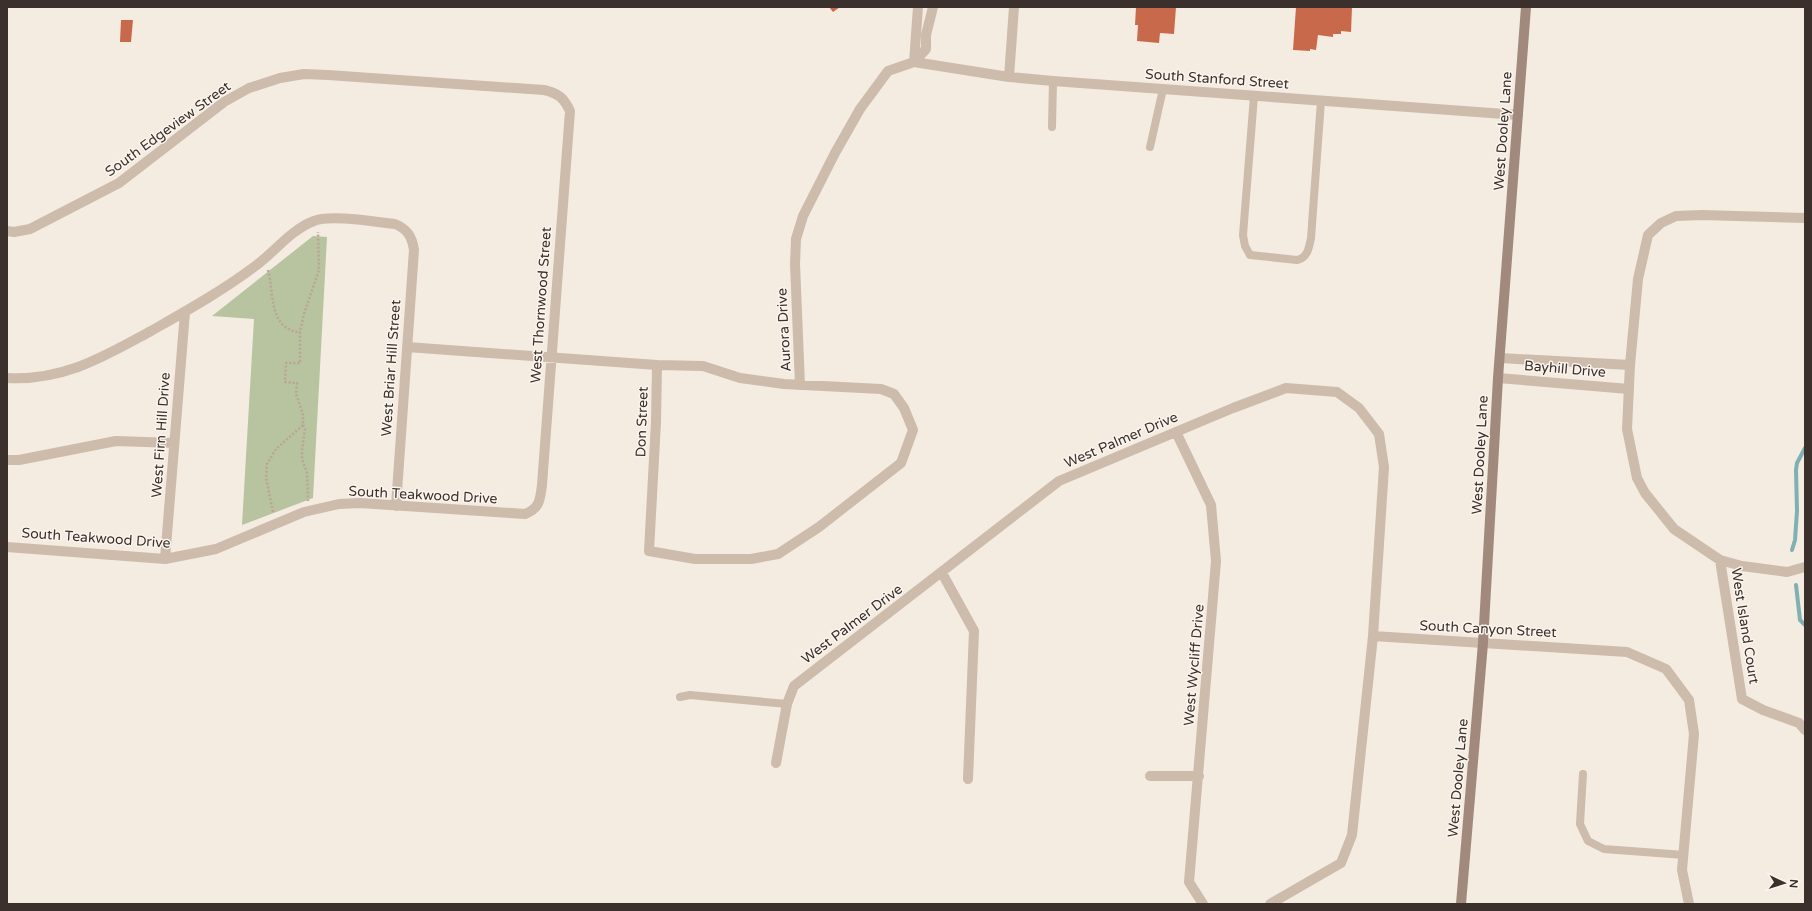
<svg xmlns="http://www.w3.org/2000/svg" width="1812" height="911" viewBox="0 0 1812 911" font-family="'Varela Round',sans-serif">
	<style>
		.green { fill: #b8c4a0 }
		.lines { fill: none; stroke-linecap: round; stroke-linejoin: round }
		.stream { stroke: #7fb0b2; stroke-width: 4 }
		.building { fill: #c8694b }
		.path { stroke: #b9a596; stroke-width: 2.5; stroke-dasharray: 2 2; stroke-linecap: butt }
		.lane { stroke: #cdbbac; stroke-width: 8 }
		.street { stroke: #cdbbac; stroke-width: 10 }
		.secondary { stroke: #a18a7d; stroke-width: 10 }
		.labels { text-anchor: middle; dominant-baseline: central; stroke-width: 3; stroke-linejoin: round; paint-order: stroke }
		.street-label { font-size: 14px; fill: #3b302b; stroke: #fbf5ee }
	</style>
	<rect width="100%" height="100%" fill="#f4ebe1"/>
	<path class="green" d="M313,236L327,237L313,498L242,525L254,319L212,316Z"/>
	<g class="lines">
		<path class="stream" d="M1792,550L1795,540L1797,511L1796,470L1797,463L1805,448
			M1796,585L1800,620L1805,625"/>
	</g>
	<path class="building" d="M829,7H840L833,12Z
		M1136,7H1176L1174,34L1160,33L1159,43L1137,41L1138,25H1135Z
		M1296,7H1352L1351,32L1341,31V34H1333V37L1318,35L1316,50L1310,49V51L1293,50Z
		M121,20H133L131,42H120Z"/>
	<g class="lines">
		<path class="path" d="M268,270C274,290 268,330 300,332
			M303,425L305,429L302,450V459L307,473L308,501
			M273,512L266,478L267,464L276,449L303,425V414L296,394L297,383L285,382L286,363H300V332L304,314L319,270L318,232"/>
		<path class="lane" d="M1254,96L1243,235L1245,246L1250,255L1297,260C1308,258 1309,247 1311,238L1321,101
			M1052,127L1053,81
			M1150,147L1163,89
			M680,697L690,695L787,704
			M1583,774L1580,824L1588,841L1604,849L1684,855"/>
		<path class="street" d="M914,62L926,49V35L933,7
			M914,62L918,7
			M1009,77L1014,7
			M1805,218L1702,215L1676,216L1661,223L1648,235L1638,279L1630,365L1627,429L1637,478L1645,493L1674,529L1720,560L1742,566L1787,572L1805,567
			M7,231L14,232L30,229L119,183L224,102L249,88L280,78L304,74L328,75L544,90C558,93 564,98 570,111L542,485C540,500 540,508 525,514L360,503L339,504L304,512L216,549L165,559L7,547
			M407,347L657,365
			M1500,358L1630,365
			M657,365L703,366L740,378L784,384L881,389L894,394L904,408L913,430L901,463L819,527L778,554L751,559H695L649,551L656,422Z
			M7,378C64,381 103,357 151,331C186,311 222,291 254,267C274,253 290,230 314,221C330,214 376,222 395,224C407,229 412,236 414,250L396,506
			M1498,378L1629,389
			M800,385L795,264L796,239L803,216L835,153L860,109L888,71L914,62L1009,77L1053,81L1518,115
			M1176,432L1211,505L1216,561L1189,882L1203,904
			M7,460H19L116,441L174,443
			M165,559L185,312
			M1720,560L1742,699L1763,710L1799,723L1805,730
			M942,573L974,631L968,779
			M776,763L787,704L794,686L1059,481L1233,408L1286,388L1337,392L1359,408L1379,434L1384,467L1373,636
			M1150,776H1199
			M1270,904L1341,863L1352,835L1373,636L1627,652L1666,669L1689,700L1694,734L1682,870L1689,904"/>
		<path class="secondary" d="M1461,904L1483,643L1498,378L1526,7"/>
	</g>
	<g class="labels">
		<g class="street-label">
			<text transform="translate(1217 79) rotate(4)">South Stanford Street</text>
			<text transform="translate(168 129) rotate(-36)">South Edgeview Street</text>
			<text transform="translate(1503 131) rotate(-86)">West Dooley Lane</text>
			<text transform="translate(541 305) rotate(-86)">West Thornwood Street</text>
			<text transform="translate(784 330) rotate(-93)">Aurora Drive</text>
			<text transform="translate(391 368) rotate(-86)">West Briar Hill Street</text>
			<text transform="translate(1565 369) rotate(5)">Bayhill Drive</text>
			<text transform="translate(642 422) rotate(-88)">Don Street</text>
			<text transform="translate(161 435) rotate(-86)">West Firn Hill Drive</text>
			<text transform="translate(1121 440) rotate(-23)">West Palmer Drive</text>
			<text transform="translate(1480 455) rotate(-87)">West Dooley Lane</text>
			<text transform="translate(423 495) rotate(3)">South Teakwood Drive</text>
			<text transform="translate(96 538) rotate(4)">South Teakwood Drive</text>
			<text transform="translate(852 624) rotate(-37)">West Palmer Drive</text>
			<text transform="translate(1745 626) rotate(81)">West Island Court</text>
			<text transform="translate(1488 629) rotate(3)">South Canyon Street</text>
			<text transform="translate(1194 665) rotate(-85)">West Wycliff Drive</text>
			<text transform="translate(1458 778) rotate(-85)">West Dooley Lane</text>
		</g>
	</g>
	<rect width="1812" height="911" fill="none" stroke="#3b302b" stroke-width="16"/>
	<g transform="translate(1784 883) rotate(94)" stroke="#fbf5ee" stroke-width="3" paint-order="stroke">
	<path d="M0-3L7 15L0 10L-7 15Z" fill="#3b302b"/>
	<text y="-6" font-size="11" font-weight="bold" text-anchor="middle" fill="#3b302b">N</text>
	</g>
</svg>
